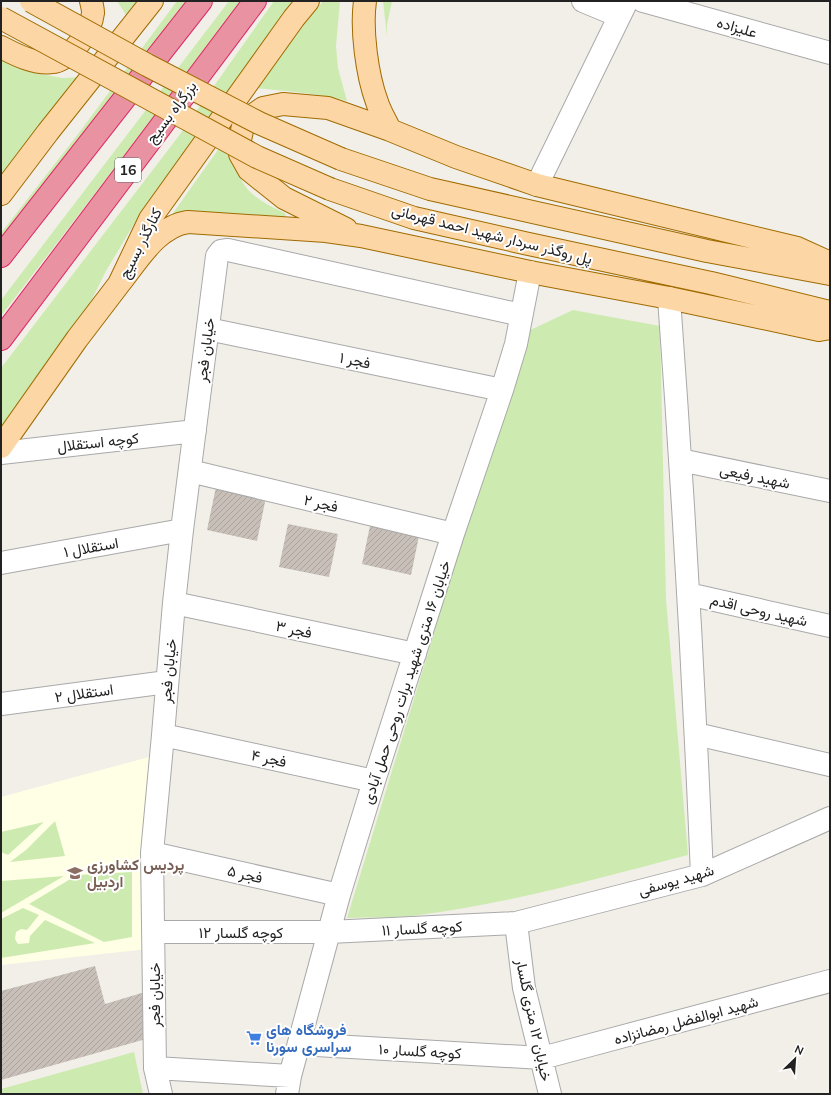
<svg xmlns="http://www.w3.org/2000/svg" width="831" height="1095" viewBox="0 0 831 1095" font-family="Mulish,Vazirmatn,sans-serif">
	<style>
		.education { fill: #ffffe5 }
		.grass { fill: #cdebb0 }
		.building { fill: url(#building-hatch) }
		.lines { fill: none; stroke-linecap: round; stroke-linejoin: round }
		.minor-casing { stroke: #a9a9a9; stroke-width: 24 }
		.major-casing { stroke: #a06b00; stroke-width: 24 }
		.highway-casing { stroke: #dc2a67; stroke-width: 24 }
		.minor { stroke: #fff; stroke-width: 22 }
		.major { stroke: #fcd6a4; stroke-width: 22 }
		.highway { stroke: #e892a2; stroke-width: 22 }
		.major-bridge-casing { stroke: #a06b00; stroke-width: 24; stroke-linecap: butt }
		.major-bridge { stroke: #fcd6a4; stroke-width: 22 }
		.labels { text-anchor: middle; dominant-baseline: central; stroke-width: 4; stroke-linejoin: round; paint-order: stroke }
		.shield { fill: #fff; stroke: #646464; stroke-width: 1 }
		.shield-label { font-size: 14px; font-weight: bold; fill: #222 }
		.street-label { font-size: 15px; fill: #222; stroke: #fff }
		.education-label { font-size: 15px; font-weight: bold; fill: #785e54; stroke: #fff; text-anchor: start }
		.shop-label { font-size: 15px; font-weight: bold; fill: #366cbe; stroke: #fff; text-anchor: start }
	</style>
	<defs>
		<pattern id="building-hatch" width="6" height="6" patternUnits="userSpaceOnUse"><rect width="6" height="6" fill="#c7bfb8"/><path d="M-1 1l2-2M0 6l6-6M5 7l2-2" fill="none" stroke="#aba49e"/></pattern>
	</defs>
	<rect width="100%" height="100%" fill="#f2efe9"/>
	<path class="education" d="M149,757L148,949L1,965V797Z"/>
	<path class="grass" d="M117,1H143L128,18Z
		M177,1H191L1,246V233L78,134Z
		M229,1H243L1,316V300Z
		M274,1H303L137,219L106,271L76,331L1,429V368L178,137Z
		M323,1H340L336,46L338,68L347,101C317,93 285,91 254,88Z
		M383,1H392L387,25V37Z
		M1,57L40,74L63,78L80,77L1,177Z
		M222,144L236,150C236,156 236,161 237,166C240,191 264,204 285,213L286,217L246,214L171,216Z
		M573,310L660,326L666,599L688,855C600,878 511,903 419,915C396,918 371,917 347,918L526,332Z
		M55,821L65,856L10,862L26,850Z
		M44,822L8,855L1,852V832Z
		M132,872V937L104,942L29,904L77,875Z
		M64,876L1,913V881Z
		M23,908L39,915L27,930L21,929L16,932L15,939L18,944L29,943L30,936L45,920L95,943L1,958V919Z
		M134,1052L143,1094H1V1089Z"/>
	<path class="building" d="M216,487L266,497L257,541L207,530Z
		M371,521L420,531L411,575L362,564Z
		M288,524L338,534L329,577L279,567Z
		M95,966L105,1004L145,992L146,1039L1,1080V991Z"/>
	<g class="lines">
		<defs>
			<path id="minor" d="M583,1L619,16
				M643,1L830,53
				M537,185L627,1
				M669,298C683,490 694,682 702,875
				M208,329L502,390
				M1,453L195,431
				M680,460L830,491
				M190,471L453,534
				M1,563L182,530
				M688,594L830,626
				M174,603L415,654
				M1,704L167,682
				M696,734L830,765
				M163,735L374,781
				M152,853L339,895
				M516,923L524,988L550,1094
				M154,932H329L516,923L702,875L830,818
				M299,1044L542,1058L830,981
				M155,1068L290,1076
				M161,1094L155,1068L152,853L163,735L174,603L182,530L217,256L221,251L228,250L521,315
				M287,1094L290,1076L339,895L374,781L453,534L502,390L516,344L530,272"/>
			<path id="major" d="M365,1C361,30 367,75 377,102C380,112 386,121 390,130L456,157L537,185L797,248L830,263
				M1,47C16,55 36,65 54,62C72,58 91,31 93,13C93,9 92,5 91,1
				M341,159L430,189L707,251L830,274
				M330,189L414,218L524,243L711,283L830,312
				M1,194L48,132L152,1
				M346,229L284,198L249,170L240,154V140L243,126L253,115L263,108L283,104L328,108L390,130
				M119,284C137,262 157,226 188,222L326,231L361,236L530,272L669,298L819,330L830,328
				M1,447L77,339L119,284L150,219L294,18L308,1"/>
			<path id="highway" d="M1,256L201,1
				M1,339L255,1"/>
		</defs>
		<use href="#minor" class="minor-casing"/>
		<use href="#major" class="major-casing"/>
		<use href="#highway" class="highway-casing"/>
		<use href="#minor" class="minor"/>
		<use href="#major" class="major"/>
		<use href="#highway" class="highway"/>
		<defs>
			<path id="major-bridge" d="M31,1L147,65L259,123L341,159
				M1,18L257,157L330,189"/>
		</defs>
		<use href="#major-bridge" class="major-bridge-casing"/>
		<use href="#major-bridge" class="major-bridge"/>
	</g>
	<defs>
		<symbol id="school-bare" viewBox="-9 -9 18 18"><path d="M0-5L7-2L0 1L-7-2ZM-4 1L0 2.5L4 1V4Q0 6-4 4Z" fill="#8d6e63" stroke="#fff" stroke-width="2.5" paint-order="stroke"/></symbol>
		<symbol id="supermarket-bare" viewBox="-9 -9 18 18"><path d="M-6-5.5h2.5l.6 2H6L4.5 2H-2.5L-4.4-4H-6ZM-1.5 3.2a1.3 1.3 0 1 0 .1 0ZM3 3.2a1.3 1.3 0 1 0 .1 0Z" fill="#3f7fe0" stroke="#fff" stroke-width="2.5" paint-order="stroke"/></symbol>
	</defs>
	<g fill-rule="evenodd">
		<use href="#school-bare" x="64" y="862" width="22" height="22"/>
		<use href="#supermarket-bare" x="243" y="1027" width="22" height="22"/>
	</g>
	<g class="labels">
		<rect class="shield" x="115" y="158" width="26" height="24" rx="3"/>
		<g class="shield-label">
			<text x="128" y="170">16</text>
		</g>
		<g class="street-label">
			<text transform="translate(737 27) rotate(16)">علیزاده</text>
			<text transform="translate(171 112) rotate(-53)">بزرگراه بسیج</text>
			<text transform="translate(492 234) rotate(14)">پل روگذر سردار شهید احمد قهرمانی</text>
			<text transform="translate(140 243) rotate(-63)">کنارگذر بسیج</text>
			<text transform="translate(205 350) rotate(-83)">خیابان فجر</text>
			<text transform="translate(355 360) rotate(12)">فجر ۱</text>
			<text transform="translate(98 442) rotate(-6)">کوچه استقلال</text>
			<text transform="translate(755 476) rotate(12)">شهید رفیعی</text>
			<text transform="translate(321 503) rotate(13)">فجر ۲</text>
			<text transform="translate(91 547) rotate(-10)">استقلال ۱</text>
			<text transform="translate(759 610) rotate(13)">شهید روحی اقدم</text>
			<text transform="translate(294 629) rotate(12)">فجر ۳</text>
			<text transform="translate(168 671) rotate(-85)">خیابان فجر</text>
			<text transform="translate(406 682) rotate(-72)">خیابان ۱۶ متری شهید برات روحی حمل آبادی</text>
			<text transform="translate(84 693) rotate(-8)">استقلال ۲</text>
			<text transform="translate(269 758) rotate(12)">فجر ۴</text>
			<text transform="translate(245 874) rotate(13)">فجر ۵</text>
			<text transform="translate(676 880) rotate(-16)">شهید یوسفی</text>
			<text transform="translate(422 928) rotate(-3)">کوچه گلسار ۱۱</text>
			<text x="241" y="932">کوچه گلسار ۱۲</text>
			<text transform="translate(154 995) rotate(-90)">خیابان فجر</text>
			<text transform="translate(534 1020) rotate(78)">خیابان ۱۲ متری گلسار</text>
			<text transform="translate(686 1020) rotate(-15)">شهید ابوالفضل رمضانزاده</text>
			<text transform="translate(420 1051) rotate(3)">کوچه گلسار ۱۰</text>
		</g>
		<g class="education-label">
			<text x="87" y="864">پردیس کشاورزی<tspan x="87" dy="17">اردبیل</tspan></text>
		</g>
		<g class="shop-label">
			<text x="266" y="1029">فروشگاه های<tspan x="266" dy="17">سراسری سورنا</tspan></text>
		</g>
	</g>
	<rect width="831" height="1095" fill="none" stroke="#222222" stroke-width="4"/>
	<g transform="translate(795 1059) rotate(25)" stroke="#ffffff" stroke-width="3" paint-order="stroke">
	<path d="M0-3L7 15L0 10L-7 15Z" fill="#222222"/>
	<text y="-6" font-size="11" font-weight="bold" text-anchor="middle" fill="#222222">N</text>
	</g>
</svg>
